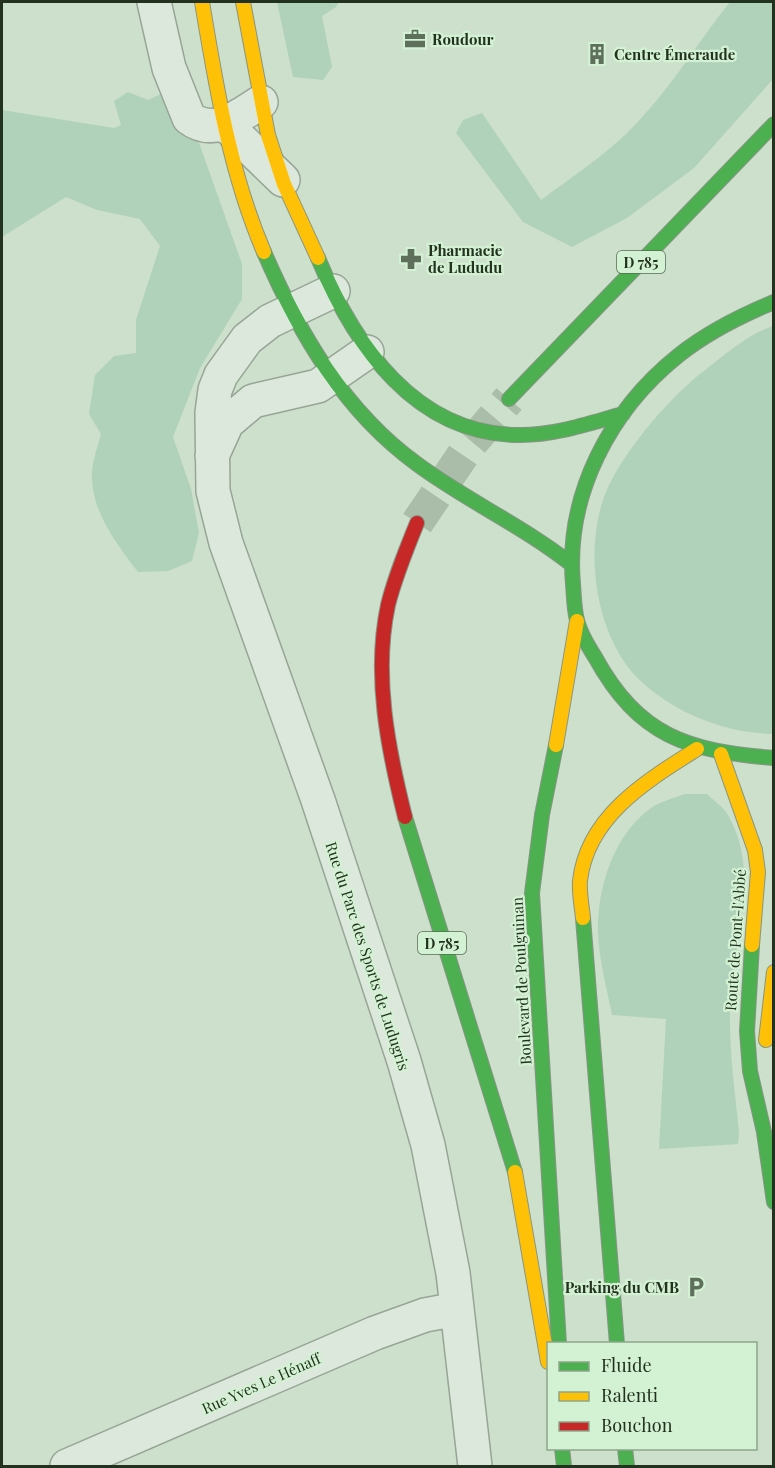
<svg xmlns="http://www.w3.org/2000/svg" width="775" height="1468" viewBox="0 0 775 1468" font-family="'Playfair Display',serif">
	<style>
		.green { fill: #b0d1ba }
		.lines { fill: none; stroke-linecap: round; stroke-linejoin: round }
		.highway-tunnel { stroke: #aabda9; stroke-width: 33; stroke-dasharray: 33 16; stroke-linecap: butt }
		.street-casing { stroke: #97a596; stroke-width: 36 }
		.fast-casing { stroke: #879585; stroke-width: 16 }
		.slow-casing { stroke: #879585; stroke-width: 16 }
		.jam-casing { stroke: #879585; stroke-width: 16 }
		.street { stroke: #dde8dd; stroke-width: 33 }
		.fast { stroke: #4caf50; stroke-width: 14 }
		.slow { stroke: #ffc107; stroke-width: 14 }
		.jam { stroke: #c62828; stroke-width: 14 }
		.labels { text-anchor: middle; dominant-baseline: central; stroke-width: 4.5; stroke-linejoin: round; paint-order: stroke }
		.shield { fill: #d3f1d3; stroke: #586b55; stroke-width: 1.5 }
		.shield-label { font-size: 14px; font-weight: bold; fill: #23321f }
		.poi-label { font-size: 15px; font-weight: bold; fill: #23321f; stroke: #d3f1d3; text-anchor: start }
		.street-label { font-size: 15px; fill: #23321f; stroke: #d3f1d3 }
	</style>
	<rect width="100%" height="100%" fill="#cce0cc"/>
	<path class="green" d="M277,2H339L336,7L322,16L332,67L323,80L293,77Z
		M730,2H773V79L694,168L627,218L572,247L523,222L456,133L463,120L482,113L541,200C576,174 615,149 644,115C677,79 700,39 730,2Z
		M128,92L148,100L161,94L198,140L242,264V299L200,368L173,437L191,489L199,533L192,561L168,571L138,572C116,543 90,510 92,471C93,459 98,446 101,434L89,414L95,375L114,356L136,353V320L160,246L140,219L97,210L66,197L2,237V110L114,128L121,125L114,101Z
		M773,326V734C727,733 679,715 644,684C594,641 581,543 609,485C629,445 670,397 705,370C726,354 748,334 773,326Z
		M685,794H707C714,801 725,808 729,817C762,876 731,946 730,1010C729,1051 735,1092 739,1132L738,1144L659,1149L666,1019L612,1015C607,989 599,960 598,933C597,889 613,835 651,808C660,802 674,798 685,794Z"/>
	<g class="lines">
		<path class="highway-tunnel" d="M417,523L469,446L509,399"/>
		<defs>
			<path id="street" d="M154,2L169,68L189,118C214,137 239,116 261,102
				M225,124L283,180
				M333,291L270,321L247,339L221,375L215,390L212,413L213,491L226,543L318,800L404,1061L428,1145L453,1273L475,1466
				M212,456L227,423L253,401L318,386L367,352
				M67,1466L375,1333L425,1315L457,1309"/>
			<path id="fast" d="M264,252C299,333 344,411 417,464C467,501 523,526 571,564
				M318,258C354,345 416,436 521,435C556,435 590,423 623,414
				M774,302C740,316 708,332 679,355C610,410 565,495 573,584C574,596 574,609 577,620C580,633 588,646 595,657C639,737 688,751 774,758
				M509,399L774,124
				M556,745L542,815L532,893L559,1344
				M405,817L515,1172
				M583,918L617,1344
				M752,945L747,1031L750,1071L764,1132L774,1202
				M562,1448L564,1466
				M625,1448L627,1466"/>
			<path id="slow" d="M202,2C216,86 230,173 264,252
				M243,2L268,135L284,184L318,258
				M556,745L577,621
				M721,754L755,850L758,872L752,945
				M583,918C582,907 579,893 580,881C587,816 648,780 697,749
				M766,1040L774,972
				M515,1172L548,1362"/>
			<path id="jam" d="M405,817C388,749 373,675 388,605C395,577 406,550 417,523"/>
		</defs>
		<use href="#street" class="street-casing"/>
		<use href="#fast" class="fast-casing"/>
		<use href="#slow" class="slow-casing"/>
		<use href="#jam" class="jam-casing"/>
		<use href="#street" class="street"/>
		<use href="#fast" class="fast"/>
		<use href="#slow" class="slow"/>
		<use href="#jam" class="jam"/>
	</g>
	<defs>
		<symbol id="office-bare" viewBox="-9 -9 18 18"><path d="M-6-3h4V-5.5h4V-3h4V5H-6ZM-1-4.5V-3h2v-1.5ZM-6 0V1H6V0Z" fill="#5e6f5c" stroke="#d3f1d3" stroke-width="2.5" paint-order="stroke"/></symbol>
		<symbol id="building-bare" viewBox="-9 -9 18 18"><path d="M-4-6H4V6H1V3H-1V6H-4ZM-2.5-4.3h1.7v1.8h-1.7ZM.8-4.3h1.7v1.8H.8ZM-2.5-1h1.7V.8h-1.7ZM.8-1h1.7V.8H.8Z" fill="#5e6f5c" stroke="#d3f1d3" stroke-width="2.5" paint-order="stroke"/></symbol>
		<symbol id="pharmacy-bare" viewBox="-9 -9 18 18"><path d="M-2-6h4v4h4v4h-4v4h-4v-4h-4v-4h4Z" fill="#5e6f5c" stroke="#d3f1d3" stroke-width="2.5" paint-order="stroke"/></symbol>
		<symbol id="parking-bare" viewBox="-9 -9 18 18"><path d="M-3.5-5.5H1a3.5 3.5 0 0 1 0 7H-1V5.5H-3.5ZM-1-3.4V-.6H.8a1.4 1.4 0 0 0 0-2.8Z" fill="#5e6f5c" stroke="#d3f1d3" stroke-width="2.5" paint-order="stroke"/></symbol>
	</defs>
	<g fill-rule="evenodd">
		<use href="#office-bare" x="400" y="24" width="30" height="30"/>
		<use href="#building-bare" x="582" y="39" width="30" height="30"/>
		<use href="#pharmacy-bare" x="396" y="244" width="30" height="30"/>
		<use href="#parking-bare" x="681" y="1272" width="30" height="30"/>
	</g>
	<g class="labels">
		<g class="shield">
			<rect x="617" y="251" width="48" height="22" rx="4.5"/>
			<rect x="418" y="932" width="48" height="22" rx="4.5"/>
		</g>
		<g class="shield-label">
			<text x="641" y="262">D 785</text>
			<text x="442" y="943">D 785</text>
		</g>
		<g class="poi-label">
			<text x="432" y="39">Roudour</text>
			<text x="614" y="54">Centre Émeraude</text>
			<text x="428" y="250">Pharmacie<tspan x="428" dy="17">de Lududu</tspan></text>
			<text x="679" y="1287" text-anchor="end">Parking du CMB</text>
		</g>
		<g class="street-label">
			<text transform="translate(735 940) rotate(-86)">Route de Pont-l'Abbé</text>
			<text transform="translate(368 956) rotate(72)">Rue du Parc des Sports de Ludugris</text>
			<text transform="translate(521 981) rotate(-93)">Boulevard de Poulguinan</text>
			<text transform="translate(261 1383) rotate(-24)">Rue Yves Le Hénaff</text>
		</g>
	</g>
	<rect width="775" height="1468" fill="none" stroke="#23321f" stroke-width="6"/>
	<rect x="547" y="1342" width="210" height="108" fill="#d3f1d3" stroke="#8da58b" stroke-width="1.5"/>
	<rect x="559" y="1362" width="30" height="9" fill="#4caf50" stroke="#8da58b" stroke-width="1.5"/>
	<text x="601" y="1372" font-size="18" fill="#23321f">Fluide</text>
	<rect x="559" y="1392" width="30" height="9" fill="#ffc107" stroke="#8da58b" stroke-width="1.5"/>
	<text x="601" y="1402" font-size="18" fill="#23321f">Ralenti</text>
	<rect x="559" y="1422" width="30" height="9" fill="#c62828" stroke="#8da58b" stroke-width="1.5"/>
	<text x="601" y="1432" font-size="18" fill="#23321f">Bouchon</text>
</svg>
